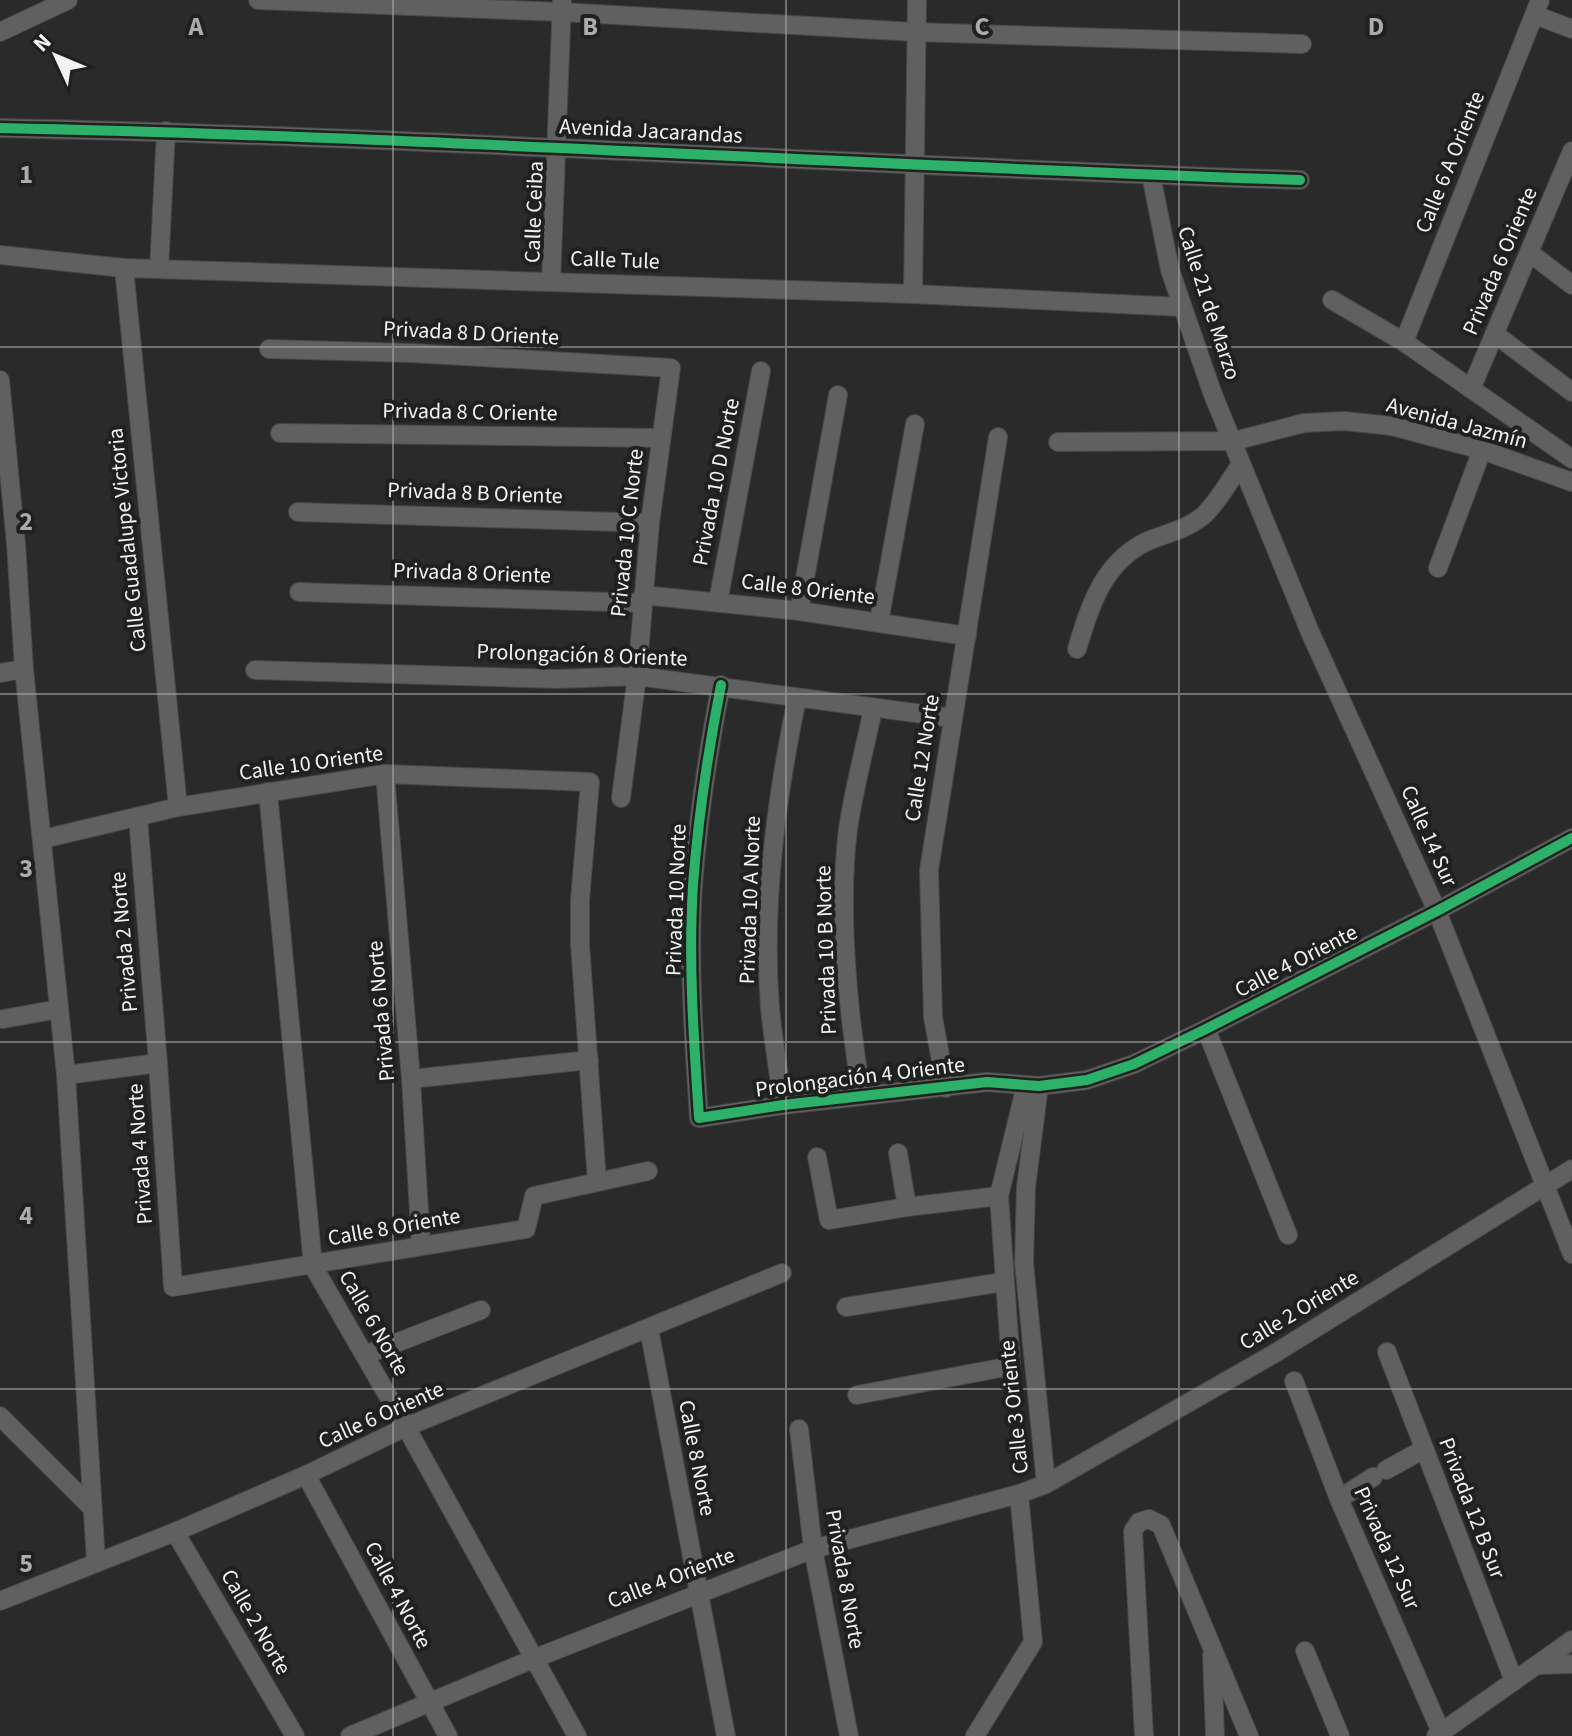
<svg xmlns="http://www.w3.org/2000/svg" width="1572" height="1736" viewBox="0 0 1572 1736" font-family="'Source Sans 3',sans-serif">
  <rect width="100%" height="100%" fill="#292a29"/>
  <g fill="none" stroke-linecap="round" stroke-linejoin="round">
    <defs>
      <g id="minor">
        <path d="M258 0 562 12 915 32 1302 44"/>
        <path d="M1535 15 1572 29"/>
        <path d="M0 32 68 0"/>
        <path d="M0 128C434 137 867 166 1300 180"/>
        <path d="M1151 175 1170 270 1212 392 1310 632 1437 911 1572 1254"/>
        <path d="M1530 253 1572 285"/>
        <path d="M0 255 124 268 913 294 1182 307"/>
        <path d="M124 268 178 807"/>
        <path d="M159 269 166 131"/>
        <path d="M551 282 562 1"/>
        <path d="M913 294 917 0"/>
        <path d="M1332 300 1404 342 1572 459"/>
        <path d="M1496 335 1572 392"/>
        <path d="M1404 342 1540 0"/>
        <path d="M269 349 411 353 671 368 650 523 637 676 621 798"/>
        <path d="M0 380 16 544 24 669 66 1075 96 1562"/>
        <path d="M1471 389 1572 151"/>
        <path d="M280 433 661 438"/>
        <path d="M1058 442 1234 441 1304 423 1344 421 1392 426 1482 450 1572 482"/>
        <path d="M298 512 650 523"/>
        <path d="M1438 568 1482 450"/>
        <path d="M299 592 643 603"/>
        <path d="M643 595 799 611 967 636"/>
        <path d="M718 602 761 371"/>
        <path d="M799 611 838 395"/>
        <path d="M879 622 915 424"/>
        <path d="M1077 649C1090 605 1104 560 1150 540 1168 533 1190 528 1205 514 1219 500 1230 480 1241 464"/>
        <path d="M255 670 558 679 637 676 953 718"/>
        <path d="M0 673 24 669"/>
        <path d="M721 685C708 752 698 818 693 885 688 963 694 1041 699 1118L783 1105 987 1082 1039 1086 1087 1080 1134 1064 1206 1029 1437 911 1572 838"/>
        <path d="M385 774 411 1079 421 1245"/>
        <path d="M268 792 313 1266 406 1427 577 1736"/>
        <path d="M138 817 158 1063 173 1287 526 1229 534 1196 648 1171"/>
        <path d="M43 839 178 807 385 774 590 782 580 900V944L597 1182"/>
        <path d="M3 1019 59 1009"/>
        <path d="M1206 1029 1288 1235"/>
        <path d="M66 1075 158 1063"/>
        <path d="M411 1079 589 1060"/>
        <path d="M946 1088 933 1017 929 870 998 437"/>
        <path d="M862 1096C848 1017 838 909 848 829 854 788 865 748 873 709"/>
        <path d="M783 1105C779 1073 773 1040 770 1008 762 904 776 800 797 698"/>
        <path d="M898 1153 907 1207"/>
        <path d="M817 1157 829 1220 907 1207 999 1196"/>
        <path d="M846 1307 1003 1282"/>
        <path d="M649 1329 726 1736"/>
        <path d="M1387 1352 1514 1681"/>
        <path d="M365 1355 481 1310"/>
        <path d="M1294 1381 1339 1499 1441 1732"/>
        <path d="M857 1395 1011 1366 999 1196 1026 1085"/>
        <path d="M0 1416 91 1507"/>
        <path d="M799 1429 813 1549 849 1736"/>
        <path d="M1386 1470 1424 1449"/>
        <path d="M306 1475 448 1736"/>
        <path d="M1046 1484 1272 1355 1572 1169"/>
        <path d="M1339 1499 1373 1477"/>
        <path d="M175 1532 295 1736"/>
        <path d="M0 1601 175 1532 306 1475 406 1427 782 1273"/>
        <path d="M1305 1651 1340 1736"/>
        <path d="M1212 1655 1215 1736"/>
        <path d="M1538 1665 1572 1664"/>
        <path d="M350 1736 533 1659 813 1549 1019 1494 1046 1484 1024 1263 1026 1187 1039 1086"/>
        <path d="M975 1736 1033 1642 1019 1494"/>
        <path d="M1144 1736 1133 1531 1139 1522 1149 1519 1161 1525 1249 1736"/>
        <path d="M1436 1736 1572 1640"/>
      </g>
    </defs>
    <use href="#minor" stroke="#474847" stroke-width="20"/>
    <use href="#minor" stroke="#606060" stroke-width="18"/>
    <defs>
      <g id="cycleway">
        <path d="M0 128C434 137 867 166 1300 180"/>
        <path d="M721 685C708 752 698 818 693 885 688 963 694 1041 699 1118L783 1105 987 1082 1039 1086 1087 1080 1134 1064 1206 1029 1437 911 1572 838"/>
      </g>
    </defs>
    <use href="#cycleway" stroke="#1f211f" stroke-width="15"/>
    <use href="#cycleway" stroke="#2db169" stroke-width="10"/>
  </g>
  <path fill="none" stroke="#abacab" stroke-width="2" stroke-opacity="0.55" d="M393 0V1736M786 0V1736M1179 0V1736M0 347H1572M0 694H1572M0 1042H1572M0 1389H1572"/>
  <g text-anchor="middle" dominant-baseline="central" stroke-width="8" stroke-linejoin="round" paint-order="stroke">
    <g font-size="22" fill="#f1f2f1" stroke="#1f211f">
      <text transform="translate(651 131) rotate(3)">Avenida Jacarandas</text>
      <text transform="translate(1450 162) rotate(-68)">Calle 6 A Oriente</text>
      <text transform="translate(534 212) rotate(-88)">Calle Ceiba</text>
      <text transform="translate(615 260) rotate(2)">Calle Tule</text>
      <text transform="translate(1500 261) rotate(-67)">Privada 6 Oriente</text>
      <text transform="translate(1209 303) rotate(72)">Calle 21 de Marzo</text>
      <text transform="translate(471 333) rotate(3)">Privada 8 D Oriente</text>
      <text transform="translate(470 412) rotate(1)">Privada 8 C Oriente</text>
      <text transform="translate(1457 423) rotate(15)">Avenida Jazmín</text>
      <text transform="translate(716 482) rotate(-79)">Privada 10 D Norte</text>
      <text transform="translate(475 493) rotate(2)">Privada 8 B Oriente</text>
      <text transform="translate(627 533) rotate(-84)">Privada 10 C Norte</text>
      <text transform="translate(127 540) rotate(-96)">Calle Guadalupe Victoria</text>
      <text transform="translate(472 573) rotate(2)">Privada 8 Oriente</text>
      <text transform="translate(808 589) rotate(7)">Calle 8 Oriente</text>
      <text transform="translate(582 655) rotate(2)">Prolongación 8 Oriente</text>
      <text transform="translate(922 758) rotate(-81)">Calle 12 Norte</text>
      <text transform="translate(311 763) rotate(-8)">Calle 10 Oriente</text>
      <text transform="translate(1429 836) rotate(66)">Calle 14 Sur</text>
      <text transform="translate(676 900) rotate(-88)">Privada 10 Norte</text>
      <text transform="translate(750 900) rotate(-88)">Privada 10 A Norte</text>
      <text transform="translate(124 942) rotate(-95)">Privada 2 Norte</text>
      <text transform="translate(826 950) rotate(-92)">Privada 10 B Norte</text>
      <text transform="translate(1296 961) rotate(-27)">Calle 4 Oriente</text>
      <text transform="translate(381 1011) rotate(-95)">Privada 6 Norte</text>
      <text transform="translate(860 1077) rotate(-7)">Prolongación 4 Oriente</text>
      <text transform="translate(140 1154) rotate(-94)">Privada 4 Norte</text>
      <text transform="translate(394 1227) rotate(-10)">Calle 8 Oriente</text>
      <text transform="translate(1299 1310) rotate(-31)">Calle 2 Oriente</text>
      <text transform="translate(374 1323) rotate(60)">Calle 6 Norte</text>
      <text transform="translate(1014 1407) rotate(-96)">Calle 3 Oriente</text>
      <text transform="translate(381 1415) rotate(-24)">Calle 6 Oriente</text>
      <text transform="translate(697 1458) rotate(79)">Calle 8 Norte</text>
      <text transform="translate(1472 1508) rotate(69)">Privada 12 B Sur</text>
      <text transform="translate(1387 1548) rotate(66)">Privada 12 Sur</text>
      <text transform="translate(671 1578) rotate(-21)">Calle 4 Oriente</text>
      <text transform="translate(845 1579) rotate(80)">Privada 8 Norte</text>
      <text transform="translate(398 1595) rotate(62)">Calle 4 Norte</text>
      <text transform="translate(256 1622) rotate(60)">Calle 2 Norte</text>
    </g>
  </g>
  <g font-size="26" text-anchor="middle" font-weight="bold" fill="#abacab" stroke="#1f211f" stroke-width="8" stroke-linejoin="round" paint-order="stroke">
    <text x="196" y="35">A</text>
    <text x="590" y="35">B</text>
    <text x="982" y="35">C</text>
    <text x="1376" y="35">D</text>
    <text x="26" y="183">1</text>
    <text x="26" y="530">2</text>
    <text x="26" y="877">3</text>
    <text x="26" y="1224">4</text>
    <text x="26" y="1572">5</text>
  </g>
  <g transform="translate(56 56) rotate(314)" stroke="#1f211f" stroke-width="6" paint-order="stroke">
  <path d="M0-6L14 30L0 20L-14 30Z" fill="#f1f2f1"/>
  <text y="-12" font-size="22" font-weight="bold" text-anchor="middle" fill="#f1f2f1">N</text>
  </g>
</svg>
